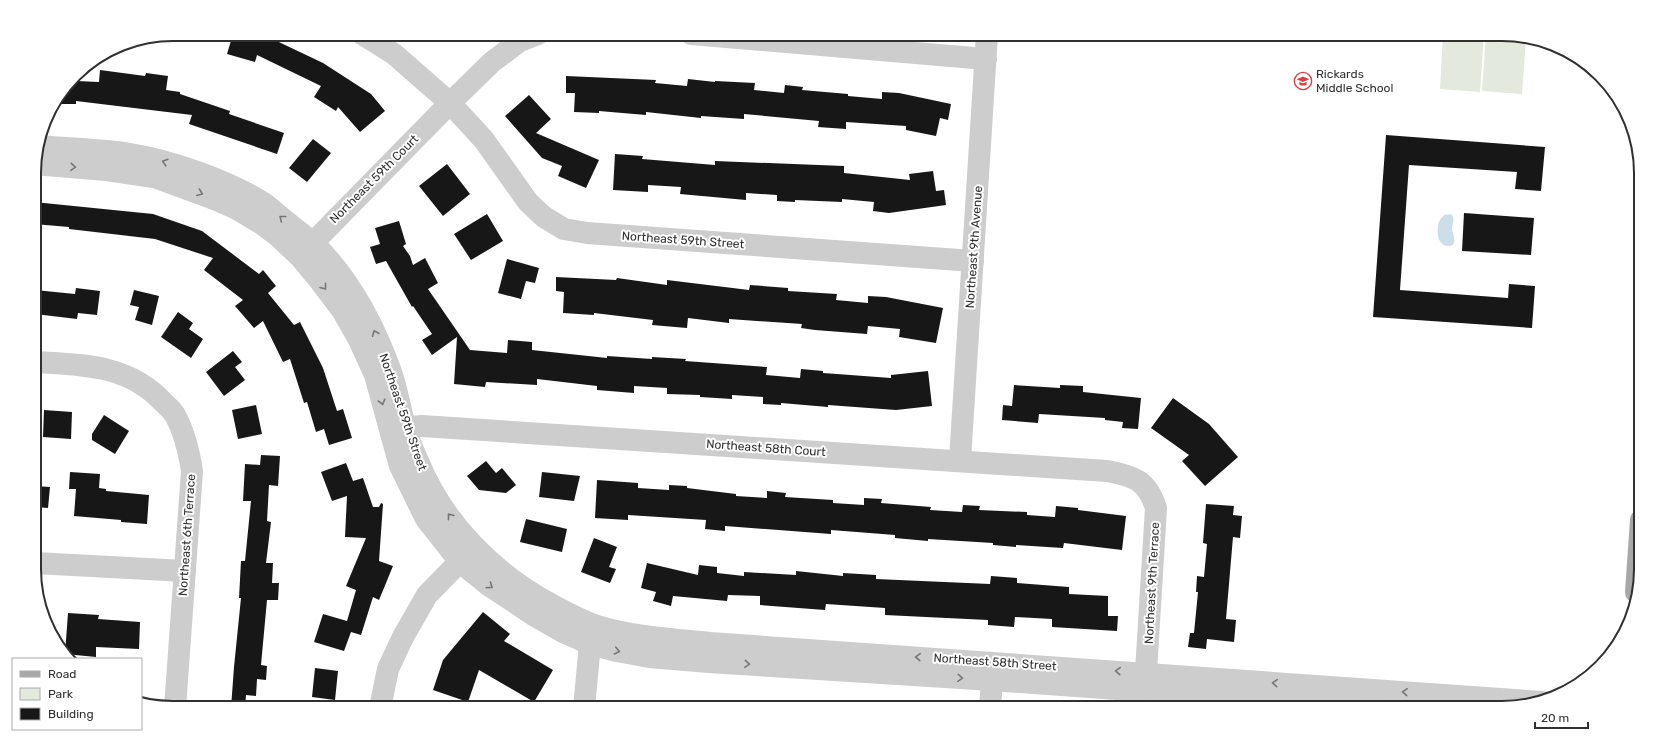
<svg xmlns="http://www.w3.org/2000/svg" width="1675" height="742" viewBox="0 0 1675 742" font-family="Rubik,sans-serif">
  <rect width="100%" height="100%" fill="#fff"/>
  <g fill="#e3e9dd">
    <path d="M1443 34H1484L1480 92 1440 89Z"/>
    <path d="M1486 34H1502L1526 39 1522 94 1482 91Z"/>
  </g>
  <path fill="#cddeeb" d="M1451 214C1456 220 1452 223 1452 229 1453 236 1456 239 1453 245 1441 250 1436 237 1438 227 1438 222 1441 218 1444 215Z"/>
  <g fill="#171717">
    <path d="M233 34H262L323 63 371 94 385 111 360 132 338 107 336 111 314 97 321 86 257 55 255 62 227 54Z"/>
    <path d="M100 70 145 76 146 73 168 76 166 90 180 92V94L230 111 229 114 284 133 277 154 189 124 192 115 76 101V104H54L77 74V81L99 82Z"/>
    <path d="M566 76 656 80 655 83 687 86 688 79 715 82V81L755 83 754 90 784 93 785 85 803 87 802 90 848 94V96L882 99V92L899 93 951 104 948 120 940 118 936 136 906 130V126L846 122V129L818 127 819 121 744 114V119L701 116V118L646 112V115L599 111V113L574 112 575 93H566Z"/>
    <path d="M529 95 551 119 536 133 599 160 586 188 558 176 562 166 542 158 505 116Z"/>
    <path d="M1386 135 1545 147 1541 191 1515 189 1517 172 1409 165 1400 290 1508 298 1509 284 1535 286 1532 328 1373 317Z"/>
    <path d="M313 139 331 153 307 182 289 168Z"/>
    <path d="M615 154 643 156 642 159 715 165V161L844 166V173L910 180 909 174 933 171 936 191 944 190 946 205 889 213 873 211 874 202 842 199V202L795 200V202L777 201V195L746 193V200L680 194 681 187 648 185V192L613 190Z"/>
    <path d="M447 164 470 194 443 216 419 186Z"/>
    <path d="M34 202 153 214 202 231 259 274 263 270 276 286 268 293 294 325 300 322 323 368 337 411 343 409 352 438 329 445 324 429 316 432 307 402 304 403 290 359 283 362 263 321 254 328 235 306 243 300 204 270 213 258 155 239 69 229V227L34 224Z"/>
    <path d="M1464 213 1534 218 1531 255 1462 251Z"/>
    <path d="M487 214 503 241 471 260 454 234Z"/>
    <path d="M399 221 406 244 403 246 410 256 413 265 425 258 438 283 428 289 470 350 507 353 508 340 532 342V350L607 358V356L652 359V357L686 359 685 361 767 367 766 375 800 378 801 369 823 371V373L891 378V375L928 371 932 406 896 410 828 405V407L781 403V405L763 404V397L732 395V399L700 397V395L667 394V388L634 386V393L597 390V386L537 379V385L486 382 485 387 454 384 457 337 432 355 422 340 432 334 413 306 412 307 386 261 376 264 370 247 380 244 375 228Z"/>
    <path d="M507 259 539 268 535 283 526 281 521 299 498 293Z"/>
    <path d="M556 277 616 280 617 278 667 285V280L749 290 750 285 788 288V291L837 294 836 300 868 303V296L886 297 943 308 936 343 899 337 900 329 868 326 867 334 815 330 801 328 802 324 729 319V323L688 318 687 328 652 325 653 320 594 313V315L563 313 564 292 556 291Z"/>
    <path d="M76 288 100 291 97 315 78 313 77 319 35 314V290L75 294Z"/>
    <path d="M134 290 159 296 152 325 135 320 139 307 130 305Z"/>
    <path d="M178 312 193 323 189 329 203 339 191 358 161 337Z"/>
    <path d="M233 351 242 362 235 367 245 380 224 396 206 372Z"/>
    <path d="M1014 385 1060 388V385L1083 386V392L1141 398 1138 429 1122 428 1123 422 1105 420V418L1039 414 1038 423 1002 420 1003 405 1012 406Z"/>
    <path d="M1173 398 1209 424 1238 457 1205 486 1182 461 1189 455 1151 428Z"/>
    <path d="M256 405 262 434 238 439 232 410Z"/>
    <path d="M44 410 72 412 71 439 43 437Z"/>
    <path d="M104 415 129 431 115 454 92 440V434Z"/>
    <path d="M261 455 280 456 278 486 269 485 267 521 271 522 266 563H273L272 583H279L278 600H267L261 665 267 666 266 680 257 679 256 696 246 695 245 708H231L234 667 241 598H239L241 561H245L251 501H243L245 464 260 465Z"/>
    <path d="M486 461 496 473 502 468 516 485 506 493 479 490 467 476Z"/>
    <path d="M346 463 353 481 363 478 373 507H379L381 503 383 504 379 561 393 566 379 600 373 597 361 635 351 632 344 651 314 642 323 614 347 621 356 590 346 586 366 538 345 537 347 496 332 501 321 472Z"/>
    <path d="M70 472 100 474 99 488 106 489V491L149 495 147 524 121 522V520L74 516 76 489H69Z"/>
    <path d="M542 472 580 476 574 501 539 497Z"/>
    <path d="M597 480 638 483V488L669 490V485L687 486V488L736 494V496L767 498V491L786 493 785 497 833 500V503L864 505V498L882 499 881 503 931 507 930 510 962 512 963 505 980 506 979 510 1027 512V515L1055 517 1056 506 1078 508V510L1126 516 1122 550 1064 543 1063 548 1016 545V547L993 545V543L928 539V541L895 538V535L831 530V534L725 526V531L705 529 706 520 628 515V520L595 518Z"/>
    <path d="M35 486 50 487 48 508 35 507Z"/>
    <path d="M1206 504 1234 506 1233 515 1242 516 1240 538 1233 537 1226 619 1236 620 1234 642 1207 639 1206 649 1188 647 1190 633H1194L1198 592H1196L1197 576 1204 577 1207 544 1203 543Z"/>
    <path d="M526 519 567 529 562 552 520 542Z"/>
    <path d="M594 538 617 547 609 567 616 569 610 583 581 572Z"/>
    <path d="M647 563 698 575 699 565 717 567V573L744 576V572L796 575V571L843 576V573L876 575V579L990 584 991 576 1017 578V583L1069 587V594L1108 596V616H1118L1117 631 1052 627V619L1015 617 1014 627 988 625V620L885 615V608L826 604 825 610 760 605V596L728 595 727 601 673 596 671 606 653 601 656 592 641 588Z"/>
    <path d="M483 612 510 634 504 641 553 670 534 702 479 670 468 702 433 690 443 660Z"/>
    <path d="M68 613 99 615 98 619 140 622 139 649 96 647V657L65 654Z"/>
    <path d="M315 668 338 671 335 700 312 697Z"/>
  </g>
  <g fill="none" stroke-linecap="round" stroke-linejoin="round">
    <g stroke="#cdcdcd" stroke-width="22">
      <path d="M362 34 394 54 450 103 492 62 520 41 538 34"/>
      <path d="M691 34 986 59"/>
      <path d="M39 146C69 149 100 149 130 154 170 160 228 181 262 202 271 208 279 216 287 222 295 229 304 235 312 242 348 276 373 323 390 369 397 388 400 408 405 427 408 438 413 450 418 461 444 525 495 575 556 607 569 614 583 621 597 626 633 637 673 639 710 643L1542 702"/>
      <path d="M34 164 106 170 154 177 214 199 237 209 262 224 279 237 300 257 320 281 342 310 358 338 375 375 400 466 426 519 460 562 487 584 535 616 563 632 590 644 617 651 649 657 709 662 992 680 1380 708"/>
      <path d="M303 253 450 103 484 140 528 202 544 217 564 229 587 233 973 261"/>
      <path d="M35 362C82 365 128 364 163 402 167 406 172 410 175 415 185 433 189 452 192 471L175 708"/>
      <path d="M392 429 422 426 1107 471C1134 476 1147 480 1156 508L1145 688"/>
      <path d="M960 460 987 34"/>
      <path d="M35 563 185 571"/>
      <path d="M380 708 388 669 403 637 427 595 470 551"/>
      <path d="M584 708 590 644 595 630"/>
      <path d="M990 708 993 665"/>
    </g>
    <path stroke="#a8a8a8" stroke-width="22" d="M1636 592 1641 520"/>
  </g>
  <defs><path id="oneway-chevron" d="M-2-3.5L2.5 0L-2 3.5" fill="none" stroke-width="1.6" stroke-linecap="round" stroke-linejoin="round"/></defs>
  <g stroke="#777">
    <use href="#oneway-chevron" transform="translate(165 162) rotate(-163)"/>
    <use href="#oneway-chevron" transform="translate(73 167) rotate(4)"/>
    <use href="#oneway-chevron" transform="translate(200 193) rotate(21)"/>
    <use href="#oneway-chevron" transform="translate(282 218) rotate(-141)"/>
    <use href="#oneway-chevron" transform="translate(324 287) rotate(52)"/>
    <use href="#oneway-chevron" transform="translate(375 333) rotate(-113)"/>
    <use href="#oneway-chevron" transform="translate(382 402) rotate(75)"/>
    <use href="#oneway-chevron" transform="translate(450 516) rotate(-128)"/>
    <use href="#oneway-chevron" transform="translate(490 586) rotate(36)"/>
    <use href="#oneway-chevron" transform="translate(617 651) rotate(12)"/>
    <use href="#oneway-chevron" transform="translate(918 657) rotate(-176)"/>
    <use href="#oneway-chevron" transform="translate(747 664) rotate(4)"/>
    <use href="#oneway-chevron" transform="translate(1118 671) rotate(-176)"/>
    <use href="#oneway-chevron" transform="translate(960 678) rotate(4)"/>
    <use href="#oneway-chevron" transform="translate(1275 683) rotate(-176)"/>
    <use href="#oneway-chevron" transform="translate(1405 692) rotate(-176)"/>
  </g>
  <defs>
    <symbol id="school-ring" viewBox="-11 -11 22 22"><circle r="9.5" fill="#fff" stroke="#db3f46" stroke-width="1.5"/><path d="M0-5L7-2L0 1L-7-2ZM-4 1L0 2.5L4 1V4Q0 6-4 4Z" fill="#db3f46"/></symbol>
  </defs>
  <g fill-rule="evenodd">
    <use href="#school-ring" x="1293" y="71" width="20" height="20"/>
  </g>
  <g text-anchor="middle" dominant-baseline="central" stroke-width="4" stroke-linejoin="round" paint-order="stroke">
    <g font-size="12" fill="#303030" stroke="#fff" text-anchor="start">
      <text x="1316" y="74">Rickards<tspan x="1316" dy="14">Middle School</tspan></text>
    </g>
    <g font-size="12" fill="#303030" stroke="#fff">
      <text transform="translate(374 179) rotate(-45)">Northeast 59th Court</text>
      <text transform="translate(683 240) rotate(4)">Northeast 59th Street</text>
      <text transform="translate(974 247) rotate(-86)">Northeast 9th Avenue</text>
      <text transform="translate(403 412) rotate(71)">Northeast 59th Street</text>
      <text transform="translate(766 448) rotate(4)">Northeast 58th Court</text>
      <text transform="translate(187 535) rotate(-86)">Northeast 6th Terrace</text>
      <text transform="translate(1152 583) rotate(-87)">Northeast 9th Terrace</text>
      <text transform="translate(995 662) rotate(4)">Northeast 58th Street</text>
    </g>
  </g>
  <path d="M0 0H1675V742H0ZM173 41H1502A132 132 0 0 1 1634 173V569A132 132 0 0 1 1502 701H173A132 132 0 0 1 41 569V173A132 132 0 0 1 173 41Z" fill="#fff" fill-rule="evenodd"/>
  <path fill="none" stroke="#303030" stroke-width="2" d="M173 41H1502A132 132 0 0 1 1634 173V569A132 132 0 0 1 1502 701H173A132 132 0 0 1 41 569V173A132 132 0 0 1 173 41Z"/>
  <rect x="12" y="658" width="130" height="72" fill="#ffffff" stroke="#acacac"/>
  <rect x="20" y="671" width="20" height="6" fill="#a8a8a8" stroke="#acacac"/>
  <text x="48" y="678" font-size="12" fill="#303030">Road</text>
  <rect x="20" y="688" width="20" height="12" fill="#e3e9dd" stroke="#acacac"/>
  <text x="48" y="698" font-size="12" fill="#303030">Park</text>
  <rect x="20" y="708" width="20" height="12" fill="#171717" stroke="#acacac"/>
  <text x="48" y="718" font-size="12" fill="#303030">Building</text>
  <path d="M1535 722v6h53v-6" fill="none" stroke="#303030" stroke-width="2"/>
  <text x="1541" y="722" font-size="12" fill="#303030" stroke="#ffffff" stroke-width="3" paint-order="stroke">20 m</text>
</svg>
